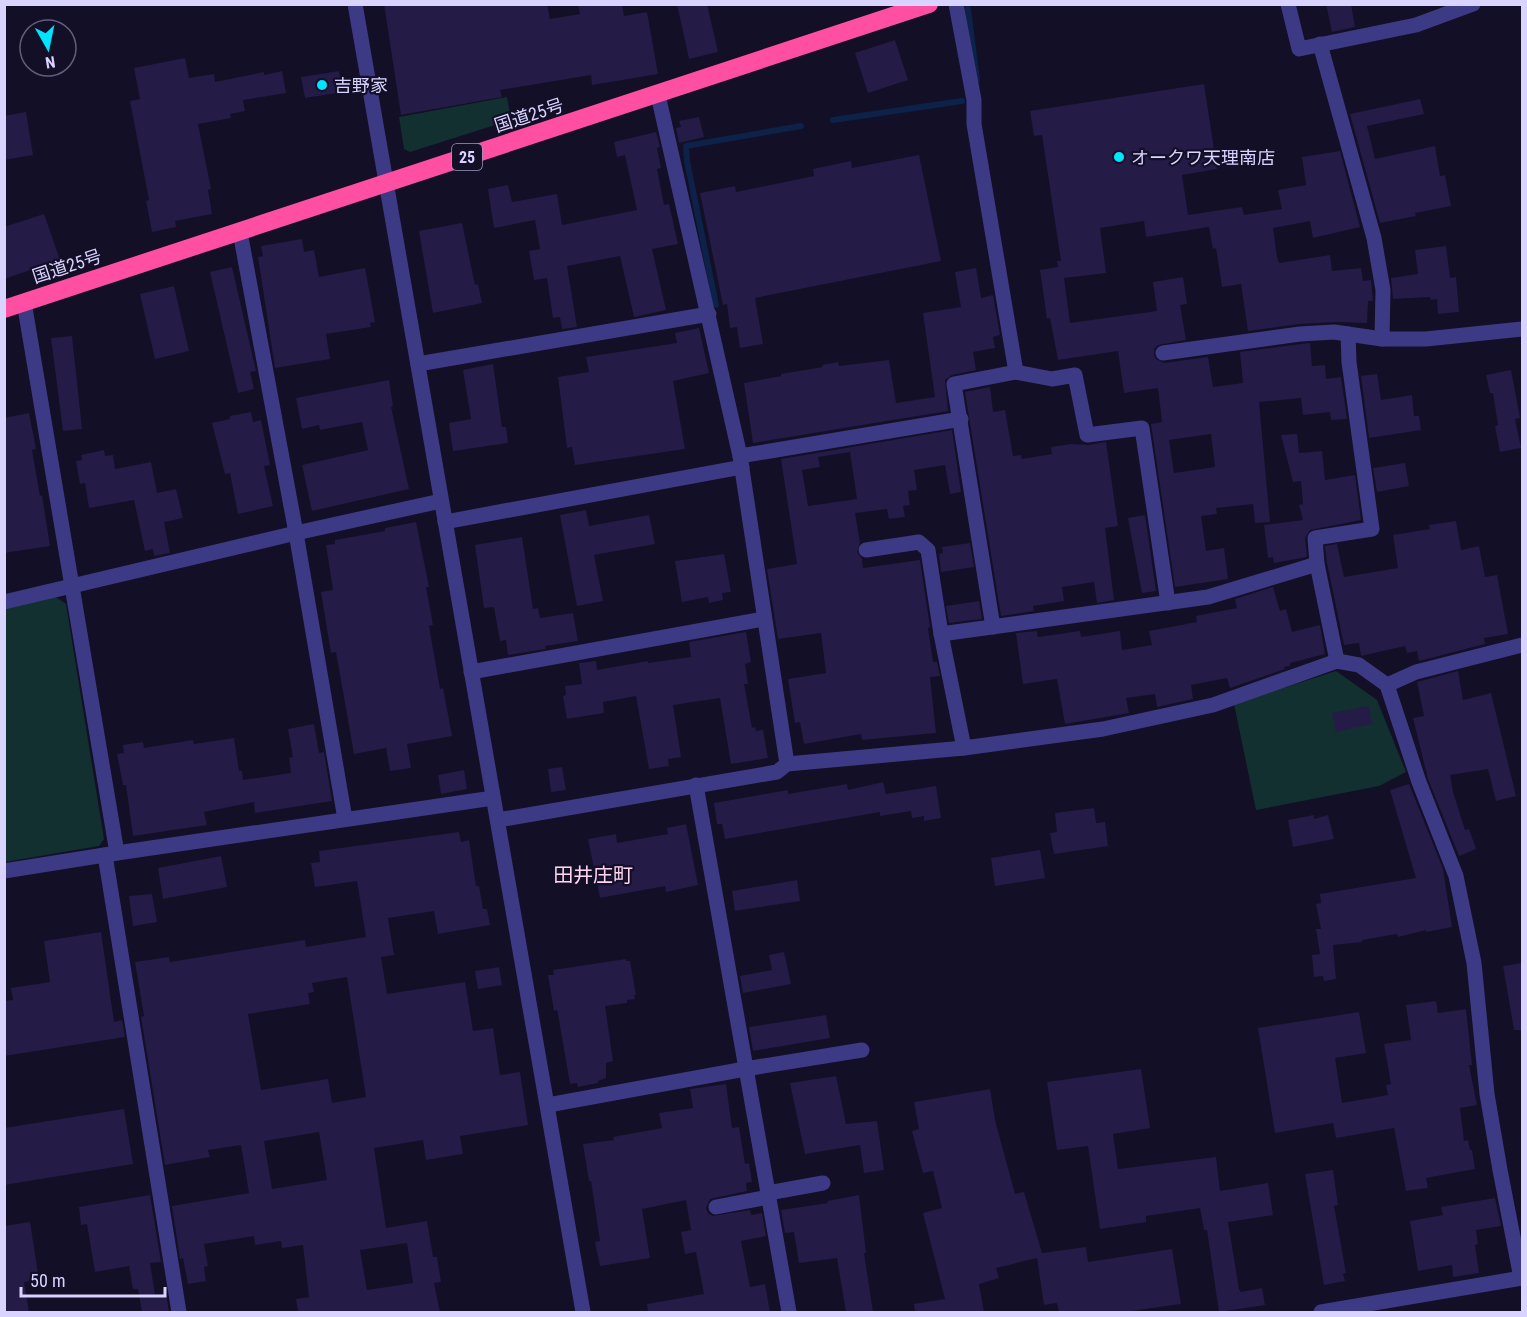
<svg xmlns="http://www.w3.org/2000/svg" width="1527" height="1317" viewBox="0 0 1527 1317" font-family="'Roboto Condensed','Noto Sans JP',sans-serif">
  <rect width="100%" height="100%" fill="#130f26"/>
  <g fill="#12302f">
    <path d="M507 97 511 120 410 152 404 149 399 117Z"/>
    <path d="M54 596 66 604 104 839 99 846 5 862 4 609Z"/>
    <path d="M1336 671 1377 700 1406 772 1379 786 1256 810 1234 704Z"/>
  </g>
  <g fill="none" stroke-linecap="round" stroke-linejoin="round">
    <g stroke="#0c2248" stroke-width="6">
      <path d="M968 9 977 80"/>
      <path d="M833 120 962 101"/>
      <path d="M716 305 687 161 686 146 801 126"/>
    </g>
  </g>
  <g fill="#241b47" fill-rule="evenodd">
    <path d="M384 4H547L550 19 580 14 578 4H622L624 16 647 12 658 74 592 85 591 75 500 90 502 97 401 115Z"/>
    <path d="M677 4H707L718 52 689 59Z"/>
    <path d="M1326 4H1351L1355 27 1332 32Z"/>
    <path d="M895 40 908 80 868 93 855 53Z"/>
    <path d="M185 58 189 78 214 74 215 82 264 72V75L282 71 286 93 243 100 245 111 230 114 231 118 198 124 211 189 208 190 212 214 175 221 176 227 152 232 146 201 149 200 130 101 140 99 134 68Z"/>
    <path d="M339 71 343 92 305 98 301 77Z"/>
    <path d="M1204 84 1217 169 1182 175 1188 215 1242 207 1244 215 1282 209 1278 190 1306 185 1302 157 1340 151 1360 227 1313 238 1310 221 1273 228 1277 257 1279 263 1330 255 1332 271 1361 268 1363 281 1371 280 1373 301H1368L1367 323 1338 322 1299 324 1248 331 1241 284 1222 287 1216 248 1213 249 1209 227 1146 237 1144 221 1100 228 1106 273 1064 278 1070 323 1157 311 1153 282 1183 277 1187 304 1180 305 1186 340 1158 345 1154 349V355L1156 359 1164 363 1208 357 1213 387 1243 383 1240 352 1301 344 1310 343 1312 366 1325 365 1326 379 1341 377 1347 419 1331 420 1330 412 1303 415 1301 398 1259 402 1270 522 1255 523 1253 504 1216 508 1217 514 1201 516 1206 551 1224 548 1228 579 1175 587 1151 424 1162 422 1158 388 1124 393 1118 351 1058 360 1050 318 1047 319 1040 270 1058 267 1057 261H1061L1042 135 1034 136 1030 111ZM1211 434 1215 467 1174 473 1169 440Z"/>
    <path d="M1420 99 1424 114 1367 126 1375 159 1435 146 1440 176 1445 175 1451 206 1415 213 1416 216 1380 223 1350 114Z"/>
    <path d="M26 112 33 155 4 160V116Z"/>
    <path d="M699 117 704 137 679 143 676 128 681 127 679 121Z"/>
    <path d="M656 132 660 147 657 148 661 168 657 169 664 205 669 204 678 244 652 249 666 310 634 317 620 256 567 266 577 327 562 329 560 317 553 318 547 278 534 280 529 251 540 249 535 220 494 228 488 189 508 185 512 202 557 194 562 225 637 210 625 155 617 157 614 142Z"/>
    <path d="M919 155 941 261 755 298 763 344 740 348 737 327 730 328 727 304 723 305 700 193 735 186 736 192 814 176 813 169 851 161 852 168Z"/>
    <path d="M44 214 60 260 4 279V227Z"/>
    <path d="M462 223 475 285 478 284 482 303 433 313 419 231Z"/>
    <path d="M302 239 304 252 314 250 319 277 365 268 375 322 370 323 371 327 326 334 330 359 275 368 258 257 263 256 261 246Z"/>
    <path d="M1446 246 1450 278 1456 277 1459 312 1438 314 1437 299 1431 300 1430 297 1393 299 1391 278 1418 274 1415 250Z"/>
    <path d="M232 267 256 371 250 372 254 389 238 393 210 272Z"/>
    <path d="M976 268 981 298 993 295 1000 335 993 337 995 348 973 352 976 370 952 375 945 380 948 411 753 443 744 383 781 376V374L823 367 822 365 838 362 839 366 889 360 896 403 935 397 923 313 961 307 955 272Z"/>
    <path d="M174 286 189 351 155 359 140 294Z"/>
    <path d="M699 328 709 373 673 381 685 449 575 465 572 447 567 448 558 377 589 372 586 357 677 343 675 333Z"/>
    <path d="M72 336 82 429 63 431 51 338Z"/>
    <path d="M493 364 502 427H506L508 443 453 451 449 423 471 419 463 370Z"/>
    <path d="M1511 370 1520 418 1515 419 1521 448 1500 452 1495 426 1498 425 1493 393H1490L1486 375Z"/>
    <path d="M1377 374 1381 400 1412 395 1414 416H1419L1421 430 1369 438 1361 376Z"/>
    <path d="M389 380 393 406 391 407 409 489 312 511 302 465 368 450 362 422 320 430 319 425 302 429 296 398Z"/>
    <path d="M990 387 993 412 1005 410 1013 456 1021 455 1022 459 1052 454 1051 447 1071 444 1088 445 1106 442 1118 526 1105 528 1114 600 1097 603 1094 582 1062 587 1064 601 1033 606 1034 611 1001 616 965 392Z"/>
    <path d="M251 412 253 422 261 420 270 465 264 466 273 506 238 514 230 473 225 474 212 423 230 419V416Z"/>
    <path d="M29 413 36 449 32 450 40 496 42 495 50 546 4 553V418Z"/>
    <path d="M952 430 961 492 950 494 945 465 914 470 917 490 908 491 910 505 903 506 905 517 889 519 887 509 855 513 860 543 857 552 862 559 863 568 920 560 930 627 928 628 933 662H937L940 676 930 677 936 733 862 740 861 734 804 744 800 722 795 723 788 679 826 673 821 633 778 639 767 569 797 564 781 459ZM850 452 857 499 808 506 802 470 820 467 818 457Z"/>
    <path d="M1297 434 1299 453 1322 451 1325 480 1355 475 1361 520 1310 530 1305 538 1307 557 1274 563 1273 557 1268 558 1264 525 1303 520 1299 505 1303 504 1301 481 1293 482 1281 435Z"/>
    <path d="M104 450 105 456 113 455 115 469 151 462 157 493 176 489 183 518 164 522 170 553 154 556 153 549 145 551 134 500 89 508 85 483 80 484 76 461 82 460 81 455Z"/>
    <path d="M1405 463 1409 486 1377 492 1373 468Z"/>
    <path d="M586 510 589 526 649 515 655 544 594 555 603 601 577 606 560 515Z"/>
    <path d="M1145 515 1156 591 1142 593 1128 518Z"/>
    <path d="M1456 521 1461 550 1479 546 1485 577 1497 575 1508 634 1484 638 1485 644 1419 661 1417 651 1407 653 1405 646 1361 656 1359 643 1344 645 1327 563 1325 546 1337 544 1344 577 1398 568 1393 535 1430 529 1429 525Z"/>
    <path d="M416 522 429 587H426L433 625 429 626 440 689 443 688 452 736 407 744 411 768 390 771 386 748 354 754 336 652 331 653 321 592 333 590 326 545 335 544V540L385 531V528Z"/>
    <path d="M522 537 533 609 538 608 540 618 573 613 578 641 545 646 546 649 508 655 506 640 500 641 494 607 484 608 475 545Z"/>
    <path d="M970 543 974 567 941 572 939 554 943 553 942 547Z"/>
    <path d="M724 554 731 592 722 593 723 600 709 603 708 597 682 602 675 561Z"/>
    <path d="M1273 587 1280 611 1286 609 1292 632 1320 625 1325 654 1290 663V666L1284 667 1285 669 1230 688 1227 678 1191 685 1193 699 1157 707 1155 694 1126 698 1129 713 1065 724 1057 679 1023 684 1016 633 1037 631 1038 637 1080 631 1081 637 1120 631 1122 650 1152 645 1149 631 1197 622 1196 616 1237 608 1235 599Z"/>
    <path d="M979 601 982 619 949 623 946 606Z"/>
    <path d="M746 632 751 662 745 664 748 684H744L752 728 755 727 756 731 763 730 768 758 731 764 720 698 673 705 681 757 668 759 669 766 649 769 636 696 603 702 604 713 567 719 563 696 566 695 565 686 582 684 579 663 596 661 597 670 648 661V663L691 657 689 642Z"/>
    <path d="M1458 671 1463 700 1491 693 1516 796 1496 801 1488 769 1450 775 1453 792 1465 830 1469 829 1476 849 1459 856 1428 779 1413 718 1424 716 1417 682Z"/>
    <path d="M1369 706 1372 724 1336 732 1332 713Z"/>
    <path d="M314 724 319 753 324 752 332 801 255 813 254 802 204 812 207 825 133 836 126 785H123L117 754 124 753 123 745 143 742 144 748 193 740 194 744 234 738 239 771H242L243 780 291 773 289 758 293 757 288 729Z"/>
    <path d="M562 767 566 790 551 792 548 769Z"/>
    <path d="M464 770 467 789 441 794 438 775Z"/>
    <path d="M883 782 886 794 936 786 941 818 924 821V816L912 818 911 811 880 816V812L725 839 722 824H717L714 803 788 790V794L847 784 848 790Z"/>
    <path d="M1409 784 1443 869 1452 927 1426 932V930L1398 937 1397 934 1362 940V942L1333 945 1336 979 1324 981 1323 976 1314 977 1312 955 1320 954 1316 929H1321L1316 904 1321 903 1320 894 1416 878 1390 790Z"/>
    <path d="M1094 808 1096 823 1105 822 1108 846 1054 854 1050 833 1057 832 1055 813Z"/>
    <path d="M1314 815V819L1328 815 1334 839 1293 847 1288 820Z"/>
    <path d="M686 824 698 885 666 892 665 886 600 898 588 839 616 834 617 843 668 834 667 828Z"/>
    <path d="M459 832 461 842 469 840 476 886H479L483 909H487L490 925 438 934 434 911 388 918 394 955 381 957 387 994 465 982 473 1031 493 1028 500 1075 520 1072 528 1125 460 1136 463 1154 426 1160 423 1140 374 1148 386 1228 427 1221 433 1257H437L441 1282 434 1283 440 1312H298L296 1299 309 1297 303 1245 282 1248 281 1241 255 1245 254 1236 204 1244 208 1266 204 1267 206 1281 188 1284 183 1258 180 1259 172 1206 249 1193 241 1145 208 1150 210 1157 165 1165 141 1017 144 1016 135 962 169 957 170 962 305 940 306 947 366 937 357 881 315 887 311 863 320 862 319 851ZM347 977 366 1097 332 1103 328 1079 261 1090 248 1014 310 1004 308 993 314 992 312 983ZM319 1132 327 1180 272 1189 264 1141ZM407 1243 413 1283 367 1290 360 1250Z"/>
    <path d="M1040 850 1045 878 995 886 991 858Z"/>
    <path d="M221 856 227 887 163 899 158 868Z"/>
    <path d="M797 880 800 901 735 911 732 891Z"/>
    <path d="M152 894 157 922 133 926 129 896Z"/>
    <path d="M101 932 114 1022 122 1020 125 1037 4 1056V1001L13 1000 11 988 50 982 44 941Z"/>
    <path d="M784 952 791 984 743 993 740 976 772 970 769 955Z"/>
    <path d="M626 959V961H630L636 995H634L635 999 627 1000V1003L605 1006 613 1061 606 1063V1078L598 1081V1083L578 1087 577 1083 570 1084 558 1014 557 1010 554 1011 548 975H554L553 970Z"/>
    <path d="M1522 963V1030H1514L1503 966Z"/>
    <path d="M499 967 502 985 478 989 475 971Z"/>
    <path d="M1436 1001 1438 1013 1466 1009 1472 1065H1469L1477 1105 1460 1108 1464 1141 1468 1140 1470 1150H1472L1475 1169 1426 1178 1428 1188 1406 1191 1394 1128 1336 1138 1333 1123 1275 1133 1258 1028 1359 1012 1366 1053 1335 1058 1342 1103 1388 1095 1386 1085 1391 1084 1384 1044 1411 1040 1406 1005Z"/>
    <path d="M826 1015 830 1038 753 1051 749 1027Z"/>
    <path d="M1141 1069 1150 1128 1113 1134 1118 1169 1216 1157 1220 1191 1268 1183 1273 1215 1228 1222 1239 1289 1241 1292 1262 1288 1265 1305 1219 1312 1207 1230H1204L1200 1208 1146 1216V1222L1100 1229 1088 1146 1057 1150 1047 1082Z"/>
    <path d="M836 1076 846 1124 877 1121 884 1170 864 1173 860 1145 805 1154 790 1083Z"/>
    <path d="M726 1084 732 1128 739 1127 745 1164 749 1163 752 1182 746 1183 747 1191 710 1199 706 1208 708 1213 713 1216 750 1210 751 1215 762 1213 766 1236 741 1241 750 1287 765 1284 770 1312H648L647 1304 704 1294 696 1252 685 1254 681 1232 691 1230 686 1200 642 1209 650 1258 600 1266 595 1242 600 1241 591 1181H589L583 1144 614 1140 613 1137 662 1128 659 1113 693 1108 690 1089Z"/>
    <path d="M990 1089 995 1120 1015 1194 1024 1192 1042 1253 1086 1247 1088 1262 1172 1249 1181 1304 1124 1312H1059L1057 1303 1044 1305 1037 1258 996 1268 999 1278 979 1284 984 1312H915L914 1304 945 1299 923 1213 942 1208 933 1171 923 1173 912 1131 919 1129 914 1102Z"/>
    <path d="M124 1109 133 1164 4 1185V1128Z"/>
    <path d="M1333 1170 1338 1205 1334 1206 1346 1273 1343 1274 1345 1281 1324 1285 1305 1174Z"/>
    <path d="M150 1195 161 1262 150 1263 155 1295 166 1293 169 1312H142L138 1289H133L129 1266 95 1272 87 1224 81 1225 79 1207Z"/>
    <path d="M859 1195 866 1253H864L873 1312H846L837 1258 799 1263 794 1232 785 1233 781 1210 828 1203 827 1201Z"/>
    <path d="M1495 1198 1501 1226 1476 1230 1478 1244 1475 1245 1479 1273 1453 1277 1452 1265 1418 1271 1410 1221 1443 1215 1441 1207Z"/>
    <path d="M30 1222 39 1280 24 1282 29 1312H4V1226Z"/>
  </g>
  <g fill="none" stroke-linecap="round" stroke-linejoin="round">
    <g stroke="#3d3a85" stroke-width="15">
      <path d="M355 4 583 1312"/>
      <path d="M956 4 974 100V124L1016 372"/>
      <path d="M1288 4 1299 49 1416 25 1473 4"/>
      <path d="M1320 44 1374 238 1383 290 1382 339"/>
      <path d="M658 95 740 456 787 764"/>
      <path d="M240 232 296 533 345 819"/>
      <path d="M24 302 117 853"/>
      <path d="M1163 353 1300 334 1334 332 1382 339H1426L1522 329"/>
      <path d="M418 364 709 314"/>
      <path d="M740 456 961 419"/>
      <path d="M445 522 742 467"/>
      <path d="M866 550 919 542 928 550 941 634"/>
      <path d="M4 602 296 533 441 501"/>
      <path d="M993 627 954 384 1016 372 1052 379 1075 375 1087 435 1142 428 1168 603"/>
      <path d="M1337 661 1317 564 1315 538 1372 529 1349 362 1348 334"/>
      <path d="M471 672 764 619"/>
      <path d="M1387 685 1416 672 1522 645"/>
      <path d="M964 748 941 634 1208 597 1317 564"/>
      <path d="M696 785 789 1312"/>
      <path d="M498 820 777 772 787 764 964 748 1103 729 1213 705 1337 661 1359 665 1387 685 1419 782 1456 876 1474 963 1487 1094 1500 1170 1521 1278"/>
      <path d="M105 855 179 1312"/>
      <path d="M4 871 117 853 493 798"/>
      <path d="M548 1105 745 1069 862 1050"/>
      <path d="M768 1193 823 1183"/>
      <path d="M716 1207 769 1197"/>
      <path d="M1321 1312 1522 1278"/>
    </g>
    <path stroke="#ff4fa3" stroke-width="18" d="M4 309 929 4"/>
  </g>
  <g fill="#00e5ff" stroke="#130f26" stroke-width="2">
    <circle cx="322" cy="85" r="6"/>
    <circle cx="1119" cy="157" r="6"/>
  </g>
  <g text-anchor="middle" dominant-baseline="central" stroke-width="4.5" stroke-linejoin="round" paint-order="stroke">
    <rect fill="#130f26" stroke="#9e99be" stroke-width="1.5" x="452" y="144" width="30" height="26" rx="4.5"/>
    <g font-size="16" font-weight="bold" fill="#d9d4ff">
      <text x="467" y="157">25</text>
    </g>
    <g font-size="18" fill="#d9d4ff" stroke="#130f26" text-anchor="start">
      <text x="334" y="85">吉野家</text>
      <text x="1131" y="157">オークワ天理南店</text>
    </g>
    <g font-size="18" fill="#d9d4ff" stroke="#130f26">
      <text transform="translate(529 115) rotate(-18)">国道25号</text>
      <text transform="translate(67 266) rotate(-18)">国道25号</text>
    </g>
    <g font-size="20" fill="#ffd6f0" stroke="#130f26">
      <text x="593" y="875">田井庄町</text>
    </g>
  </g>
  <rect width="1527" height="1317" fill="none" stroke="#d9d4ff" stroke-width="12"/>
  <g transform="translate(48 48) rotate(171)"><circle r="28" fill="#130f26" stroke="#625e7d" stroke-width="1.5"/>
  <path d="M0-4.5L10 22L0 15L-10 22Z" fill="#00e5ff"/>
  <text y="-9" font-size="16" font-weight="bold" text-anchor="middle" fill="#d9d4ff">N</text>
  </g>
  <path d="M21 1287v9h144v-9" fill="none" stroke="#d9d4ff" stroke-width="3"/>
  <text x="30" y="1287" font-size="18" fill="#d9d4ff" stroke="#130f26" stroke-width="4.5" paint-order="stroke">50 m</text>
</svg>
